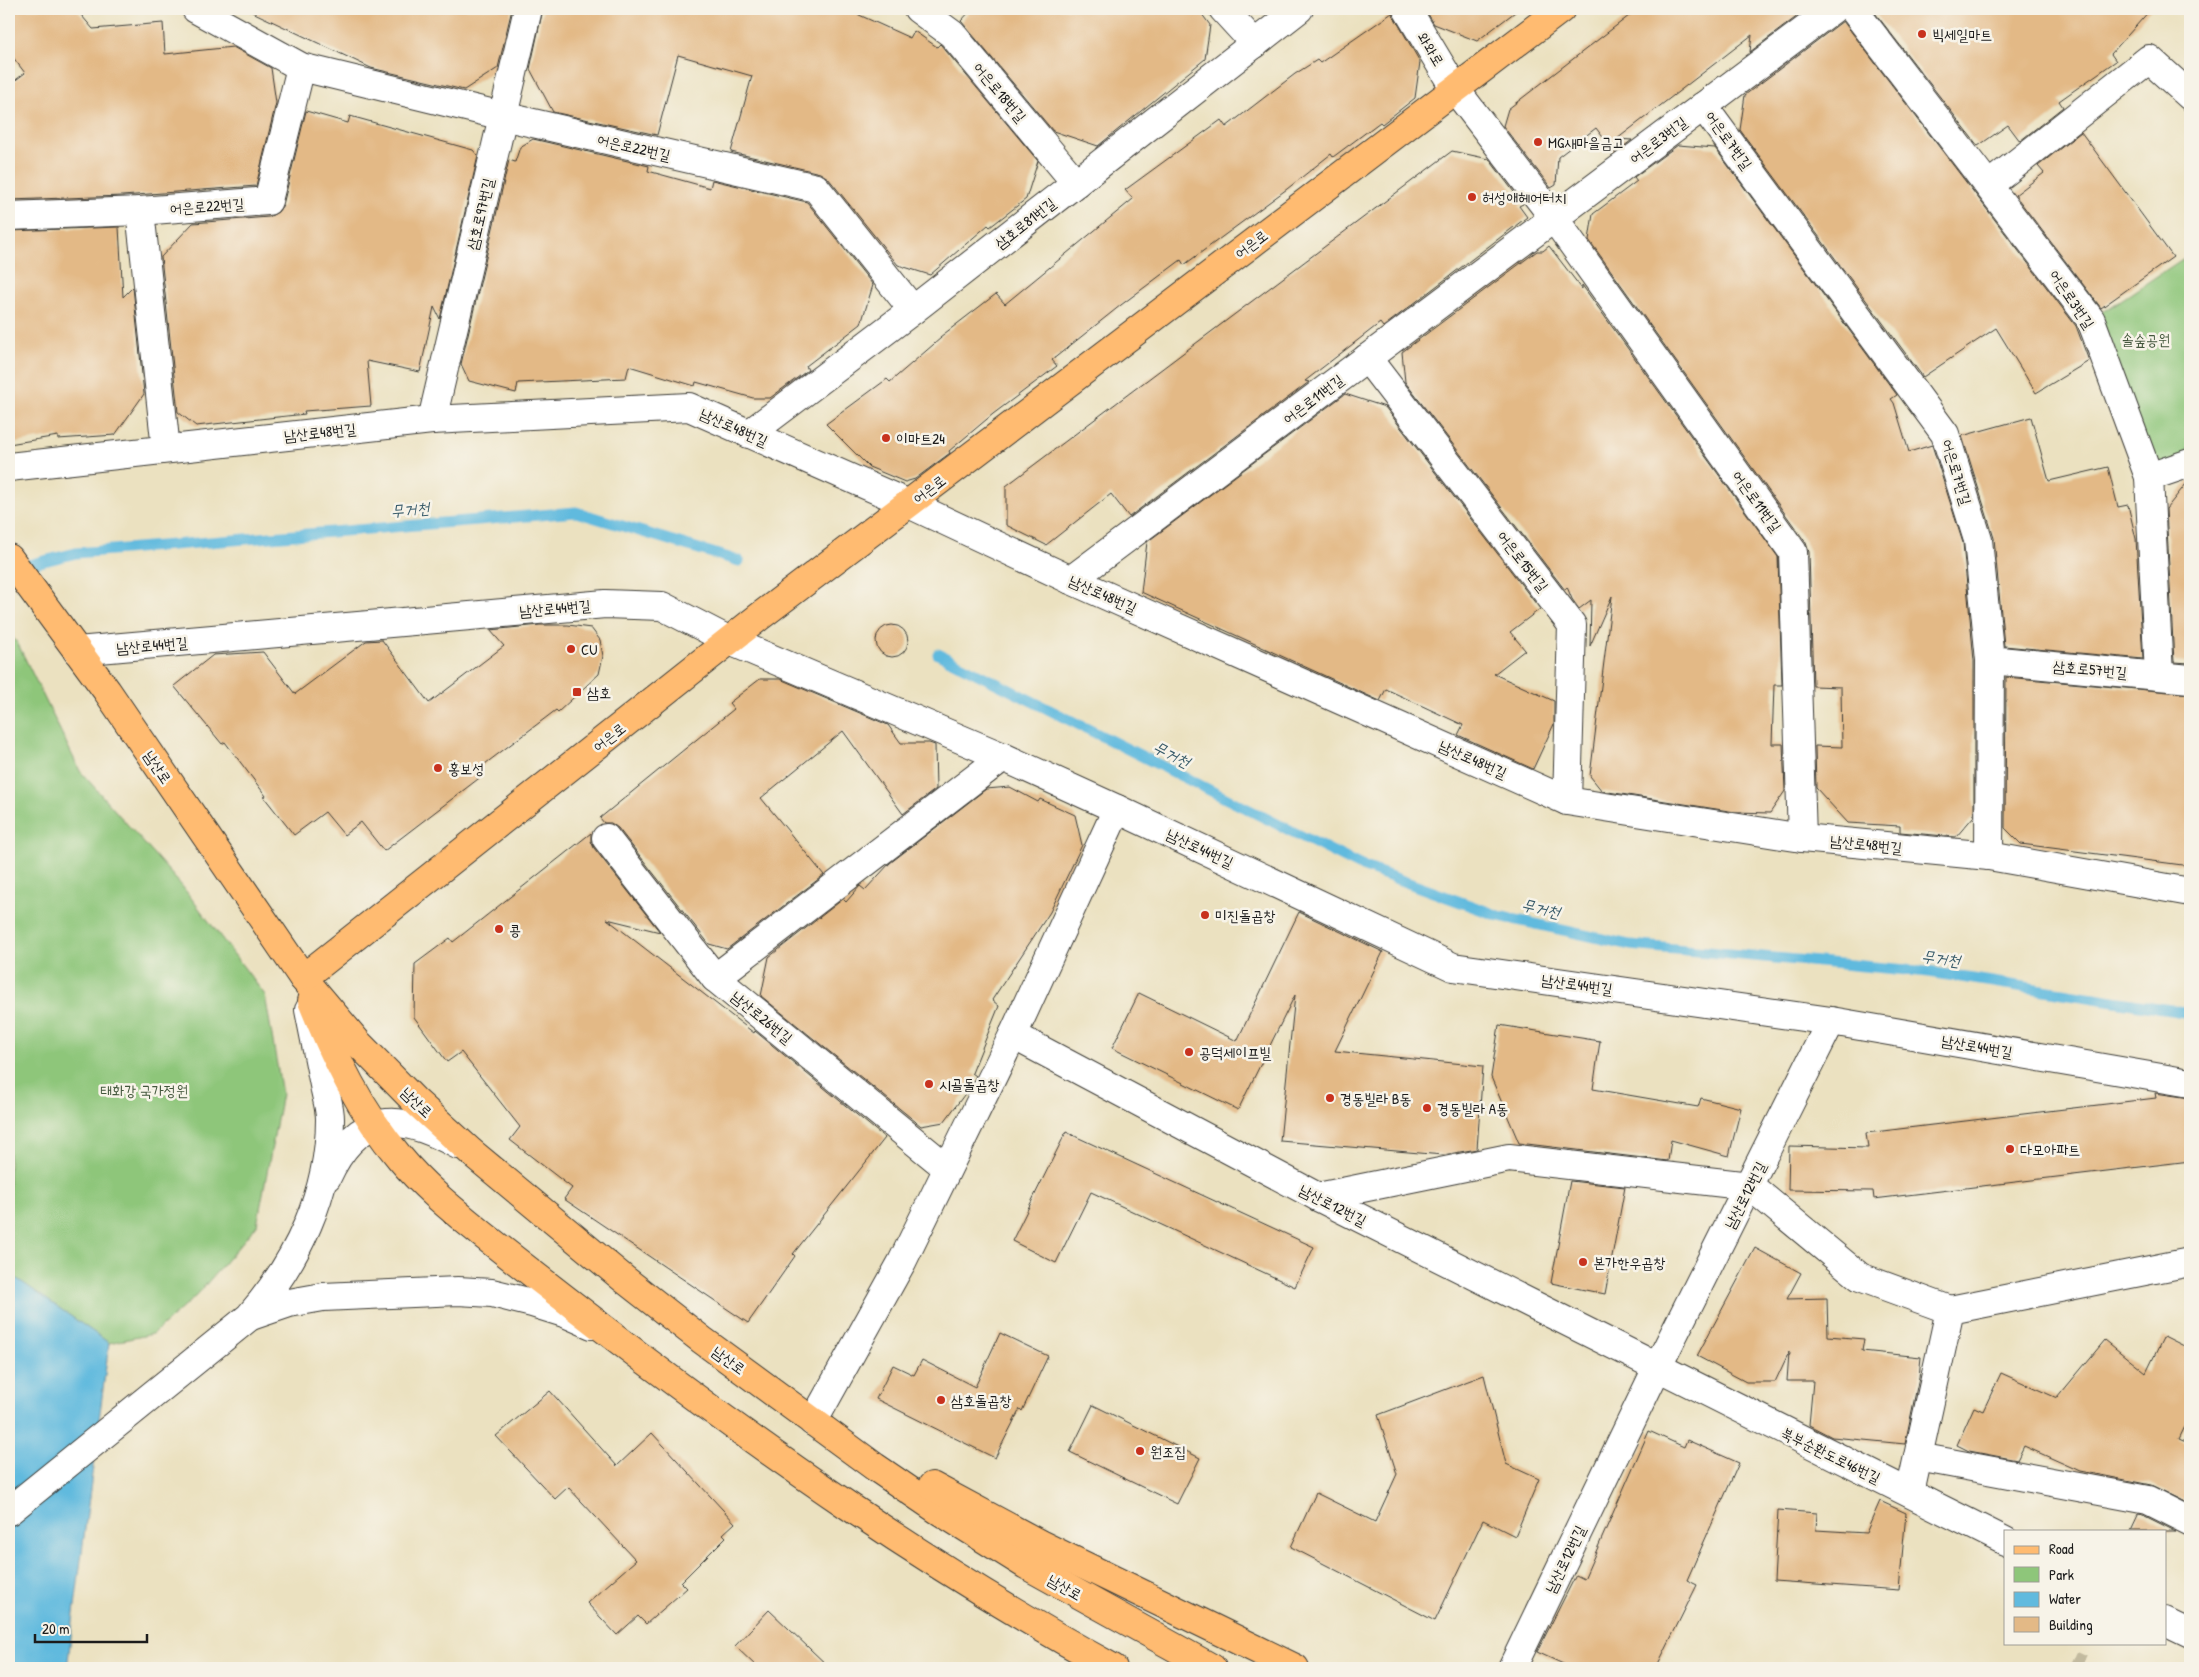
<svg xmlns="http://www.w3.org/2000/svg" width="2199" height="1677" viewBox="0 0 2199 1677" font-family="'Patrick Hand','Poor Story',sans-serif">
  <rect width="100%" height="100%" fill="#f7f3e8"/>
  <filter id="ink" filterUnits="userSpaceOnUse"><feTurbulence type="fractalNoise" baseFrequency=".02" numOctaves="2"/><feDisplacementMap in="SourceGraphic" scale="10" xChannelSelector="R" yChannelSelector="G"/><feConvolveMatrix kernelMatrix="1 2 1 2 8 2 1 2 1" color-interpolation-filters="sRGB"/></filter>
  <filter id="wash" filterUnits="userSpaceOnUse"><feTurbulence type="fractalNoise" baseFrequency=".0096" numOctaves="4" result="noise"/><feDisplacementMap in="SourceGraphic" scale="20" xChannelSelector="R" yChannelSelector="G"/><feGaussianBlur stdDeviation="1.12" result="paint"/><feColorMatrix in="noise" values="0 0 0 0 0 0 0 0 0 0 0 0 0 0 0 0 0 1.4 0 .05"/><feComposite in="paint" operator="in"/></filter>
  <g filter="url(#wash)">
    <rect width="100%" height="100%" fill="#ebe1c0"/>
    <g fill="#8ec67a" stroke="#55714b">
      <path d="M2190 254V463L2149 477 2091 320Z"/>
      <path d="M9 633 18 644 80 771 182 886 265 995 282 1094 257 1225 197 1295 153 1334 109 1343 9 1273Z"/>
    </g>
    <path fill="#61bade" stroke="#3e6b7d" d="M9 1273 109 1343 67 1668H9Z"/>
    <g fill="none" stroke-linecap="round" stroke-linejoin="round">
      <g stroke="#61bade" stroke-width="11">
        <path d="M16 568 76 553 576 512 739 561"/>
        <path d="M938 654 1359 865 1499 916 1630 945 1929 972 2190 1013"/>
      </g>
    </g>
    <g id="blocks">
      <g fill="#e3b986">
        <path d="M9 9H76L93 29 163 23 165 54 233 47 271 68 276 103 256 186 122 196 9 200V85L25 73 9 52Z"/>
        <path d="M246 9H512L498 68 464 90 371 68Z"/>
        <path d="M543 9H846L910 38 914 31 937 47 940 44 941 45 1038 161 1026 199 990 227 988 225 930 275 898 265 828 178 820 173 731 152 752 76 678 55 657 135 553 112 530 69Z"/>
        <path d="M972 9H1198L1210 25 1205 59 1098 146 1053 131 961 21Z"/>
        <path d="M1425 9H1519L1477 41 1434 24Z"/>
        <path d="M1638 9H1807L1750 52 1752 35 1617 139 1632 140 1615 153 1596 128 1558 157 1556 185 1551 188 1503 126 1508 109Z"/>
        <path d="M1872 9H2151L2111 54 2116 61 2059 101 2063 107 2020 141 2008 125 1978 146Z"/>
        <path d="M1392 13 1420 62 1415 98 1382 124 1380 122 1333 157 1331 154 1287 189 1184 265 1181 260 1121 305 1052 360 1057 366 993 414 949 451 950 453 915 479 905 482 869 467 826 424 887 379 890 382 941 338 940 337 996 294 1005 304 1133 199 1125 190 1221 120 1226 127 1295 74 1317 60 1320 63Z"/>
        <path d="M1843 21 2076 326 2089 361 2036 393 1996 328 1923 377 1740 130 1745 95Z"/>
        <path d="M306 111 348 123 350 116 473 150 478 156 440 319 434 307 420 372 367 361 371 406 304 411 305 414 196 426 178 412 161 257 193 223 269 217 278 212 283 205Z"/>
        <path d="M2081 132 2173 257 2101 308 2015 195 2044 173 2038 166Z"/>
        <path d="M533 139 649 166 648 171 710 188 712 180 807 202 873 285 861 324 806 366 808 370 770 398H753L696 382 695 386 629 366 626 378 518 383 516 393 469 381 461 364 509 160 515 162 520 147Z"/>
        <path d="M1678 145 1715 148 1897 395 1891 399 1894 403 1909 452 1932 445 1963 543 1974 661V816L1956 837 1900 832V826L1848 823 1816 788 1815 746 1842 747 1841 687 1813 686 1809 552 1806 543 1589 240 1593 214 1637 181 1634 177Z"/>
        <path d="M1452 151 1489 159 1523 204 1519 206 1527 217 1383 327 1380 323 1305 381 1309 382 1129 517 1111 494 1046 545 1006 525V486Z"/>
        <path d="M119 227 123 297 133 287 144 394 115 435 58 439V436L9 444V231Z"/>
        <path d="M1549 246 1582 289V285L1778 557 1782 685H1774L1772 744H1783L1785 791 1770 813 1735 812 1602 791 1590 776 1612 596 1590 646 1591 600 1579 609 1572 599 1567 587 1565 590 1405 382 1402 352 1537 251H1543Z"/>
        <path d="M1345 394 1385 407 1540 609 1510 632 1525 650 1494 674 1554 701V724L1533 769 1458 735 1463 725 1386 689 1380 701 1141 592 1147 542Z"/>
        <path d="M2031 417 2049 481 2108 467 2118 507 2128 505 2136 539 2143 659 2004 646 1994 538 1962 436Z"/>
        <path d="M2190 479V663L2174 662 2166 509Z"/>
        <circle cx="892" cy="641" r="16"/>
        <path d="M540 625H568L591 628 600 640 603 656 599 674 558 712 556 710 477 770 482 776 384 851 361 822 344 835 325 812 294 835 264 797 266 796 225 742 222 744 174 686 213 655 263 652 295 694 366 641 382 640 429 703 504 646 490 630Z"/>
        <path d="M2006 677 2190 694V866L2021 844 2005 828Z"/>
        <path d="M760 679H780L888 725 901 743H929L935 745 936 789 903 814 843 731 761 798 824 875 727 949 709 944 618 828 611 823H604L600 818 734 709 729 703Z"/>
        <path d="M1010 787 1038 802 1040 799 1075 815 1082 845 1050 912 992 1000 999 1006 972 1073 976 1076 970 1087 944 1122 921 1126 761 996 769 957 843 899 846 902 860 886 865 890 890 863 986 789Z"/>
        <path d="M591 833V841L594 848 660 932 607 919 754 1033 755 1031 885 1138 793 1254 795 1256 748 1323 564 1199 572 1188 510 1140 520 1127 461 1052 447 1062 414 1017 415 964 450 938 453 942Z"/>
        <path d="M1299 912 1383 952 1335 1051 1483 1066 1477 1149 1443 1155 1280 1141 1295 995 1238 1110 1112 1048 1139 993 1237 1041Z"/>
        <path d="M1499 1025 1600 1041 1593 1089 1698 1107 1701 1098 1741 1108 1729 1156 1671 1140 1668 1161 1519 1143 1491 1077Z"/>
        <path d="M2155 1093 2190 1098V1161L1874 1199 1873 1191 1788 1190 1789 1146 1868 1148 1866 1133 2156 1098Z"/>
        <path d="M1066 1132 1314 1247 1295 1287 1091 1192 1056 1263 1012 1241Z"/>
        <path d="M1570 1181 1625 1187 1605 1294 1551 1283Z"/>
        <path d="M1755 1248 1801 1273 1787 1299 1827 1298 1828 1336 1864 1339 1862 1351 1921 1357 1919 1377 1905 1444 1832 1437 1809 1425 1813 1381H1787L1789 1352 1775 1382H1746L1697 1356Z"/>
        <path d="M1000 1333 1048 1356 1022 1411 1020 1409 995 1458 876 1399 893 1365 914 1375 922 1360 975 1387Z"/>
        <path d="M2164 1336 2190 1349V1416L2179 1439 2190 1444V1504L2151 1485 2080 1471 2024 1446 2017 1460 1969 1451 1957 1445 1974 1407 1983 1411 2001 1373 2057 1398 2105 1340 2146 1373Z"/>
        <path d="M1484 1375 1506 1464 1539 1479 1515 1536 1483 1520 1435 1621 1291 1547 1316 1493 1375 1522 1397 1474 1378 1415Z"/>
        <path d="M550 1391 617 1466 652 1433 735 1523 723 1534 726 1537 681 1582 687 1588 646 1624 638 1616 617 1635 587 1603 636 1560 568 1487 555 1499 496 1436Z"/>
        <path d="M1093 1405 1200 1458 1177 1504 1070 1452Z"/>
        <path d="M1649 1431 1684 1447 1687 1440 1739 1463 1687 1580 1697 1585 1656 1668H1572L1537 1652 1576 1575 1584 1579Z"/>
        <path d="M1880 1501 1906 1513 1899 1590 1774 1581 1778 1510 1817 1513 1816 1530 1866 1533Z"/>
        <path d="M2139 1514 2143 1515 2175 1531H2131Z"/>
        <path d="M769 1610 830 1668H758L735 1646Z"/>
      </g>
    </g>
  </g>
  <g filter="url(#ink)">
    <use href="#blocks" fill-opacity="0" stroke="#3b3a35" stroke-width="1"/>
    <g fill="none" stroke-linecap="round" stroke-linejoin="round">
      <path stroke="#c2ba9f" stroke-width="28" stroke-dasharray="28 14" stroke-linecap="butt" d="M2072 1664 2081 1668"/>
      <defs>
        <g id="minor">
          <path d="M196 9 301 67 503 116 816 188 913 310"/>
          <path d="M918 9 952 34 1076 183"/>
          <path d="M1223 9 1255 44"/>
          <path d="M1407 9 1455 89 1554 218 1793 552 1802 838"/>
          <path d="M1853 9 2091 320 2149 477 2159 675"/>
          <path d="M1703 106 1945 434 1978 540 1990 660 1989 856"/>
          <path d="M1989 185 2149 59 2190 96"/>
          <path d="M140 211 166 449"/>
          <path d="M9 216 140 211 268 201 301 67"/>
          <path d="M1367 358 1572 625 1567 801"/>
          <path d="M432 420 528 9"/>
          <path d="M749 434 913 310 1299 9"/>
          <path d="M9 467 432 420 689 407 909 504 1071 580 1567 801 1802 838 1989 856 2190 892"/>
          <path d="M2149 477 2190 463"/>
          <path d="M1071 580 1833 9"/>
          <path d="M77 651 605 604 662 606 730 641 1003 757 1117 809 1453 967 1831 1021 2190 1083"/>
          <path d="M1990 660 2190 679"/>
          <path d="M606 838 715 978 947 1168"/>
          <path d="M715 978 1003 757"/>
          <path d="M1013 1035 1318 1197 2005 1541"/>
          <path d="M327 1177C358 1110 400 1112 458 1145"/>
          <path d="M1318 1197 1509 1158 1750 1186 1860 1277 1950 1310"/>
          <path d="M251 1316 289 1303 323 1297 458 1291 492 1293 532 1303 567 1314 592 1325"/>
          <path d="M813 1422 902 1262 1013 1035 1117 809"/>
          <path d="M1918 1457 2148 1500 2190 1521"/>
          <path d="M1910 1493 1950 1310 2190 1262"/>
          <path d="M9 1511 249 1317C297 1262 330 1193 330 1119 330 1108 326 1096 324 1085 319 1060 314 1035 309 1010"/>
          <path d="M2165 1621 2190 1633"/>
          <path d="M1512 1668 1657 1368 1831 1021"/>
        </g>
        <g id="major">
          <path d="M9 558 107 691 303 978 358 1043 414 1100 471 1152 624 1279 702 1340 875 1467 938 1510 1026 1565 1212 1668"/>
          <path d="M303 978 759 617 1561 9"/>
          <path d="M312 1001C335 1058 360 1111 400 1158 424 1187 453 1210 482 1234 521 1265 560 1295 600 1326 763 1451 932 1569 1113 1668"/>
          <path d="M932 1486 1040 1544 1295 1668"/>
        </g>
      </defs>
      <use href="#minor" stroke="#3b3a35" stroke-width="30"/>
      <use href="#major" stroke="#3b3a35" stroke-width="30"/>
      <use href="#minor" stroke="#fff" stroke-width="28"/>
      <use href="#major" stroke="#ffbb71" stroke-width="28"/>
    </g>
  </g>
  <g fill="#c8321e" stroke="#f7f3e8" stroke-width="2">
    <circle cx="1922" cy="34" r="5"/>
    <circle cx="1538" cy="142" r="5"/>
    <circle cx="1472" cy="197" r="5"/>
    <circle cx="886" cy="438" r="5"/>
    <circle cx="571" cy="649" r="5"/>
    <rect x="572" y="687" width="10" height="10" rx="2.5"/>
    <circle cx="438" cy="768" r="5"/>
    <circle cx="1205" cy="915" r="5"/>
    <circle cx="499" cy="929" r="5"/>
    <circle cx="1189" cy="1052" r="5"/>
    <circle cx="929" cy="1084" r="5"/>
    <circle cx="1330" cy="1098" r="5"/>
    <circle cx="1427" cy="1108" r="5"/>
    <circle cx="2010" cy="1149" r="5"/>
    <circle cx="1583" cy="1262" r="5"/>
    <circle cx="941" cy="1400" r="5"/>
    <circle cx="1140" cy="1451" r="5"/>
  </g>
  <g text-anchor="middle" dominant-baseline="central" stroke-width="5" stroke-linejoin="round" paint-order="stroke">
    <g font-size="15" fill="#1c1c1c" stroke="#f7f3e8" text-anchor="start">
      <text x="1932" y="34">빅세일마트</text>
      <text x="1548" y="142">MG새마을금고</text>
      <text x="1482" y="197">허성애헤어터치</text>
      <text x="896" y="438">이마트24</text>
      <text x="581" y="649">CU</text>
      <text x="587" y="692">삼호</text>
      <text x="448" y="768">홍보성</text>
      <text x="1215" y="915">미진돌곱창</text>
      <text x="509" y="929">콩</text>
      <text x="1199" y="1052">공덕세이프빌</text>
      <text x="939" y="1084">시골돌곱창</text>
      <text x="1340" y="1098">경동빌라 B동</text>
      <text x="1437" y="1108">경동빌라 A동</text>
      <text x="2020" y="1149">다모아파트</text>
      <text x="1593" y="1262">본가한우곱창</text>
      <text x="951" y="1400">삼호돌곱창</text>
      <text x="1150" y="1451">원조집</text>
    </g>
    <g font-size="15" fill="#1c1c1c" stroke="#f7f3e8">
      <text transform="translate(1431 49) rotate(59)">와와로</text>
      <text transform="translate(1000 92) rotate(50)">어은로18번길</text>
      <text transform="translate(1658 140) rotate(-37)">어은로3번길</text>
      <text transform="translate(1729 140) rotate(54)">어은로7번길</text>
      <text transform="translate(634 147) rotate(13)">어은로22번길</text>
      <text transform="translate(207 206) rotate(-4)">어은로22번길</text>
      <text transform="translate(480 214) rotate(-77)">삼호로97번길</text>
      <text transform="translate(1025 223) rotate(-38)">삼호로81번길</text>
      <text transform="translate(1251 244) rotate(-37)">어은로</text>
      <text transform="translate(2072 299) rotate(56)">어은로3번길</text>
      <text transform="translate(1313 399) rotate(-37)">어은로11번길</text>
      <text transform="translate(734 427) rotate(24)">남산로48번길</text>
      <text transform="translate(320 432) rotate(-6)">남산로48번길</text>
      <text transform="translate(1957 472) rotate(73)">어은로7번길</text>
      <text transform="translate(929 489) rotate(-37)">어은로</text>
      <text transform="translate(1757 501) rotate(54)">어은로11번길</text>
      <text transform="translate(1523 561) rotate(52)">어은로15번길</text>
      <text transform="translate(1103 594) rotate(24)">남산로48번길</text>
      <text transform="translate(555 608) rotate(-5)">남산로44번길</text>
      <text transform="translate(152 645) rotate(-5)">남산로44번길</text>
      <text transform="translate(2090 669) rotate(5)">삼호로57번길</text>
      <text transform="translate(609 737) rotate(-38)">어은로</text>
      <text transform="translate(1473 759) rotate(24)">남산로48번길</text>
      <text transform="translate(158 767) rotate(56)">남산로</text>
      <text transform="translate(1866 844) rotate(6)">남산로48번길</text>
      <text transform="translate(1200 848) rotate(25)">남산로44번길</text>
      <text transform="translate(1577 984) rotate(8)">남산로44번길</text>
      <text transform="translate(762 1017) rotate(39)">남산로26번길</text>
      <text transform="translate(1977 1046) rotate(10)">남산로44번길</text>
      <text transform="translate(417 1102) rotate(44)">남산로</text>
      <text transform="translate(1745 1195) rotate(-63)">남산로12번길</text>
      <text transform="translate(1333 1205) rotate(27)">남산로12번길</text>
      <text transform="translate(729 1360) rotate(36)">남산로</text>
      <text transform="translate(1831 1455) rotate(26)">북부순환도로46번길</text>
      <text transform="translate(1565 1559) rotate(-64)">남산로12번길</text>
      <text transform="translate(1065 1587) rotate(30)">남산로</text>
    </g>
    <g font-size="15" fill="#44583d" stroke="#f7f3e8">
      <text x="2146" y="339">솔숲공원</text>
      <text x="144" y="1090">태화강 국가정원</text>
    </g>
    <g font-size="16" font-style="italic" fill="#385b6a" stroke="#f7f3e8">
      <text transform="translate(410 509) rotate(-5)">무거천</text>
      <text transform="translate(1172 754) rotate(27)">무거천</text>
      <text transform="translate(1541 908) rotate(13)">무거천</text>
      <text transform="translate(1941 958) rotate(8)">무거천</text>
    </g>
  </g>
  <rect width="2199" height="1677" fill="none" stroke="#f7f3e8" stroke-width="30"/>
  <rect x="2004" y="1530" width="162" height="115" fill="#f7f3e8" stroke="#9f9d96"/>
  <rect x="2014" y="1546" width="25" height="8" fill="#ffbb71" stroke="#9f9d96"/>
  <text x="2049" y="1554" font-size="15" fill="#1c1c1c">Road</text>
  <rect x="2014" y="1567" width="25" height="15" fill="#8ec67a" stroke="#9f9d96"/>
  <text x="2049" y="1580" font-size="15" fill="#1c1c1c">Park</text>
  <rect x="2014" y="1592" width="25" height="15" fill="#61bade" stroke="#9f9d96"/>
  <text x="2049" y="1604" font-size="15" fill="#1c1c1c">Water</text>
  <rect x="2014" y="1617" width="25" height="15" fill="#e3b986" stroke="#9f9d96"/>
  <text x="2049" y="1630" font-size="15" fill="#1c1c1c">Building</text>
  <path d="M35 1634v8h112v-8" fill="none" stroke="#1c1c1c" stroke-width="2.5"/>
  <text x="42" y="1634" font-size="15" fill="#1c1c1c" stroke="#f7f3e8" stroke-width="4" paint-order="stroke">20 m</text>
</svg>
